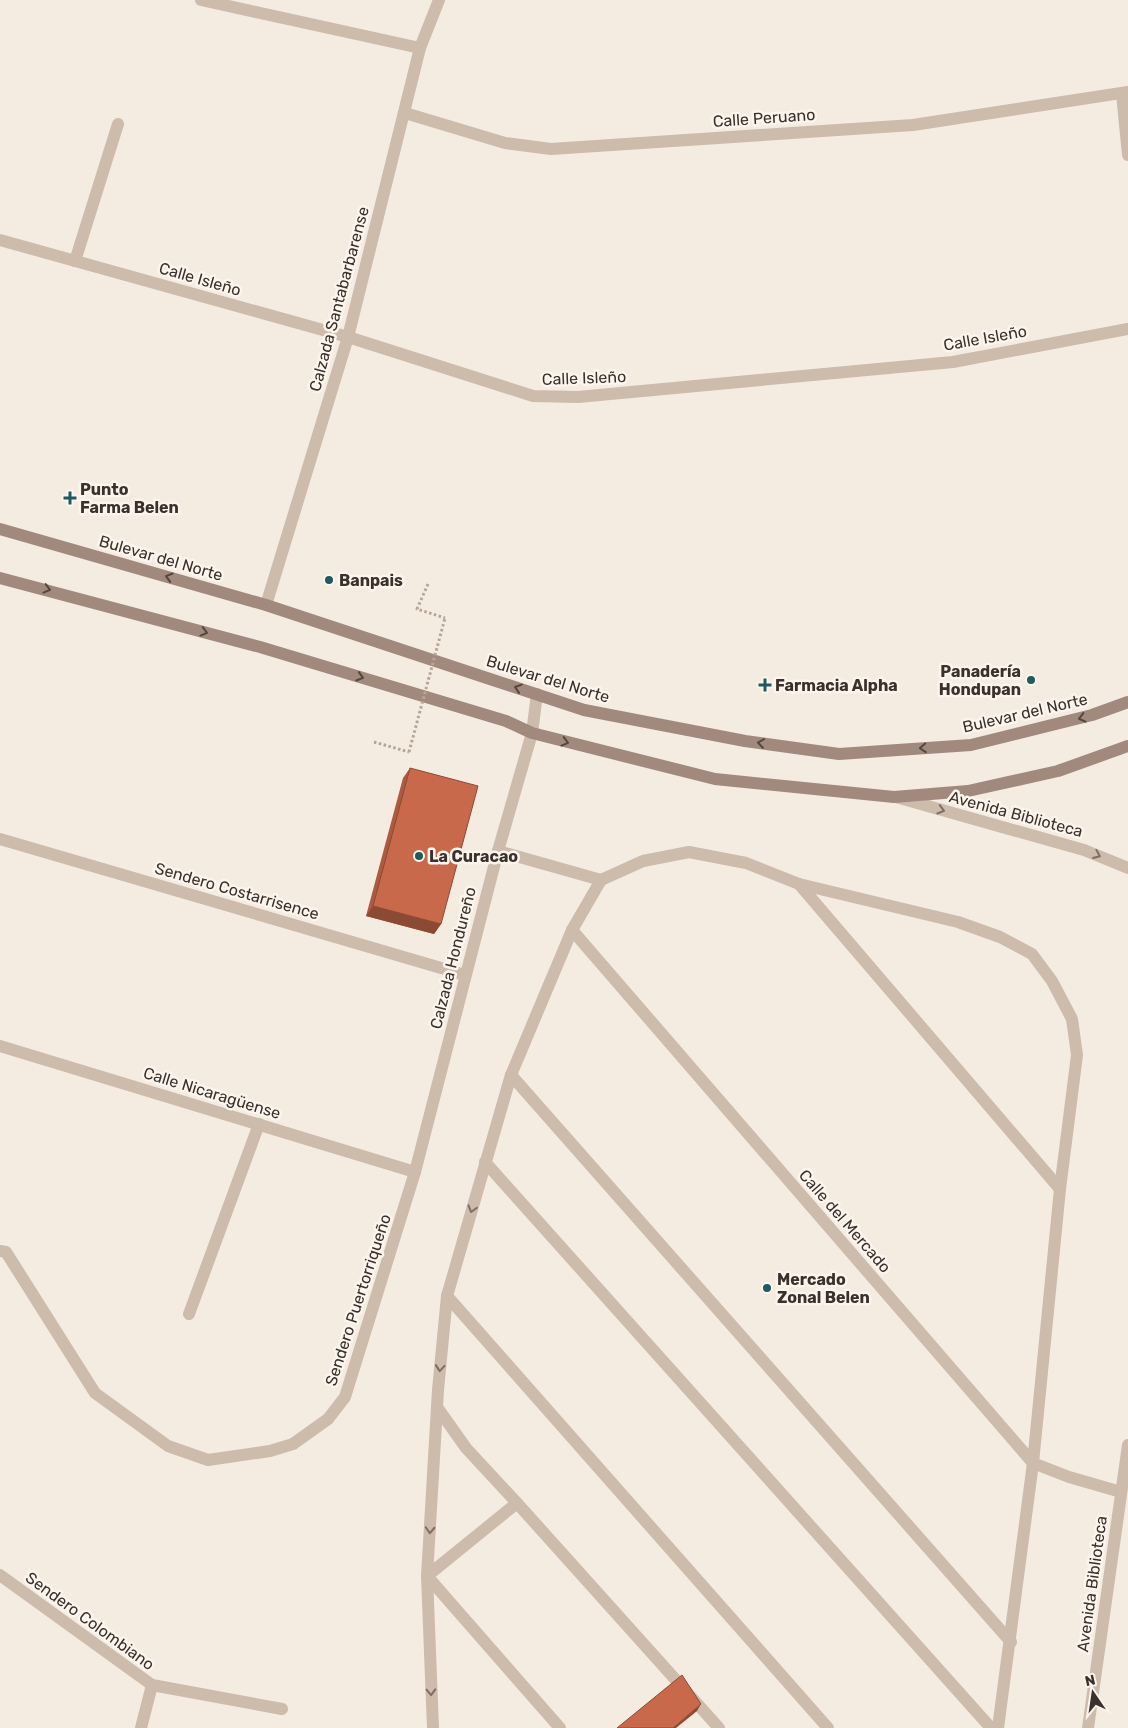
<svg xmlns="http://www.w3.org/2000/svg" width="1128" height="1728" viewBox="0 0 1128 1728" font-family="Rubik,sans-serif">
  <rect width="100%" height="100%" fill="#f4ebe1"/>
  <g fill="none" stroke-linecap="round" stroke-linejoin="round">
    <g stroke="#b9a596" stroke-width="3" stroke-dasharray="2.5 2.5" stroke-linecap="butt">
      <path d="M428 584 417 609 445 618"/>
      <path d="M374 742 409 752"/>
    </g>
    <g stroke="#cdbbac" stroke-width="12">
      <path d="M75 261 118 124"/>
      <path d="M601 880 643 861 689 852 746 863 799 884 958 922 1000 937 1032 954 1052 981 1072 1019 1077 1055 1060 1189 1033 1463 998 1728"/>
      <path d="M799 884 1060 1189"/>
      <path d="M572 930 1033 1463 1069 1477 1121 1492"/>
      <path d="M511 1075 1011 1642"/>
      <path d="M485 1162 991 1728"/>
      <path d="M447 1296 828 1728"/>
      <path d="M189 1314 259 1124"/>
      <path d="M437 1407 466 1448 517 1503"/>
      <path d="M433 1728 427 1576 438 1390 447 1296 511 1075 572 930 601 880 498 851"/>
      <path d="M560 1728 427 1576 517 1503 719 1728"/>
    </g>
    <g stroke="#cdbbac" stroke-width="12">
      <path d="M201 0 420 48"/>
      <path d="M1122 94 1128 155"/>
      <path d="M405 113 505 143 551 149 913 125 1128 92"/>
      <path d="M0 240 348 337 533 396 578 397 953 362 1128 329"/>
      <path d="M266 605 348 337 420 48 439 0"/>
      <path d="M0 839 465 975"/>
      <path d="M0 1046 415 1172"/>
      <path d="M0 1251 6 1252 95 1393 168 1446 208 1460 270 1451 293 1444 328 1419 345 1397 415 1172 498 851 532 733 537 694"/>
      <path d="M0 1575 152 1685 282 1709"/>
      <path d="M141 1728 152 1685"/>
    </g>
    <g stroke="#cdbbac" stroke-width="12">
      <path d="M896 797 1084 850 1128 868"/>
      <path d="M1088 1728 1128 1445"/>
    </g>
    <g stroke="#a18a7d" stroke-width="12">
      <path d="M0 529 266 605 584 710 745 741 839 754 971 745 1092 715 1128 702"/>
      <path d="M0 578 260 647 506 721 532 733 715 779 894 797 968 791 1058 771 1128 746"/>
    </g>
    <path stroke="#b9a596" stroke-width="3" stroke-dasharray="2.5 2.5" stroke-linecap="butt" d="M409 752 445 618"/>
  </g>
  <path fill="#ac5a40" d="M410 768 441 924 434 934 366 916 403 778Z"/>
  <g fill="#8c4a34">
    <path d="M373 906 441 924 434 934 366 916Z"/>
    <path d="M701 1704 697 1711 676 1728H673Z"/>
  </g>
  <g fill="#c8694b" stroke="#8c4a34">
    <path d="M410 768 478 786 441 924 373 906Z"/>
    <path d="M682 1675 701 1704 673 1728H617Z"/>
  </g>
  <defs><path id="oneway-chevron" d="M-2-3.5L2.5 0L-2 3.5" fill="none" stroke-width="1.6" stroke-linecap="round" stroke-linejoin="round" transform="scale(1.25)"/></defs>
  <g stroke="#544640">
    <use href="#oneway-chevron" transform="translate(169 577) rotate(-164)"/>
    <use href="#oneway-chevron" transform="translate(47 589) rotate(15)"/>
    <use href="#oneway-chevron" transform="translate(204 632) rotate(15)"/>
    <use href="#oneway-chevron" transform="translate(360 677) rotate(17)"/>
    <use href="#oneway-chevron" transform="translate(518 688) rotate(-162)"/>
    <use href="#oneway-chevron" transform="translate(1082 718) rotate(166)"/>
    <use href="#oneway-chevron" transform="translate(565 742) rotate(15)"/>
    <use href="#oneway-chevron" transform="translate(761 743) rotate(-172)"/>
    <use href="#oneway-chevron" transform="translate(923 748) rotate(176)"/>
  </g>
  <g stroke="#7d6f65">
    <use href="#oneway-chevron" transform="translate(941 810) rotate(16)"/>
    <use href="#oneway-chevron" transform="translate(1097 855) rotate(23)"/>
    <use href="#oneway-chevron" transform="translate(472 1209) rotate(106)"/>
    <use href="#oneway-chevron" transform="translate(440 1368) rotate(95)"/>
    <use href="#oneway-chevron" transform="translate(430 1530) rotate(93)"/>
    <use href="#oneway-chevron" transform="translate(431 1692) rotate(88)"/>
  </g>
  <g fill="#1f5a5e" stroke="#fbf5ee" stroke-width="2">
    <path d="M67.5 490.5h5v5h5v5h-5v5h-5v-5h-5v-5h5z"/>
    <circle cx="329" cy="580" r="5"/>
    <circle cx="1031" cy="680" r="5"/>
    <path d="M762.5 677.5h5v5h5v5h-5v5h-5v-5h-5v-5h5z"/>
    <circle cx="419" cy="856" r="5"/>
    <circle cx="767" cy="1288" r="5"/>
  </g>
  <g text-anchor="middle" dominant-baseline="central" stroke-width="5" stroke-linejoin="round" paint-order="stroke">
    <g font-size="16" fill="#3b302b" stroke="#fbf5ee">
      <text transform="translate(764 118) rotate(-4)">Calle Peruano</text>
      <text transform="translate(200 279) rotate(16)">Calle Isleño</text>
      <text transform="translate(339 299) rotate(-75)">Calzada Santabarbarense</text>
      <text transform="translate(985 338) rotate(-10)">Calle Isleño</text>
      <text transform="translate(584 378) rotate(-2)">Calle Isleño</text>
      <text transform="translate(161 558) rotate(16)">Bulevar del Norte</text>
      <text transform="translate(548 679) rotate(17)">Bulevar del Norte</text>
      <text transform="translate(1025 713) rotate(-13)">Bulevar del Norte</text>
      <text transform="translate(1016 814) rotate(15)">Avenida Biblioteca</text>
      <text transform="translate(237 891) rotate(16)">Sendero Costarrisence</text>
      <text transform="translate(453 958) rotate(-76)">Calzada Hondureño</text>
      <text transform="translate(212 1093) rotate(17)">Calle Nicaragüense</text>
      <text transform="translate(845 1221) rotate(49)">Calle del Mercado</text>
      <text transform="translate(358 1300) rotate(-72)">Sendero Puertorriqueño</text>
      <text transform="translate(1092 1584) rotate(-82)">Avenida Biblioteca</text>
      <text transform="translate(90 1621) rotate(36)">Sendero Colombiano</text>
    </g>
    <g font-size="16" font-weight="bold" fill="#3b302b" stroke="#fbf5ee" text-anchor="start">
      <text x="80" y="489">Punto<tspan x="80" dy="18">Farma Belen</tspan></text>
      <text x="339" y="580">Banpais</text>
      <text x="1021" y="671" text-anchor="end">Panadería<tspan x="1021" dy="18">Hondupan</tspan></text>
      <text x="775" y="685">Farmacia Alpha</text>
      <text x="429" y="856">La Curacao</text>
      <text x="777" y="1279">Mercado<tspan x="777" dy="18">Zonal Belen</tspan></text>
    </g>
  </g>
  <g transform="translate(1093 1693) rotate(347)" stroke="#fbf5ee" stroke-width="4" paint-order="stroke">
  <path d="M0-4L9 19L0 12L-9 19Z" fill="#3b302b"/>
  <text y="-8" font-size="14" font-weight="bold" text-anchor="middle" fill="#3b302b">N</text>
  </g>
</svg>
